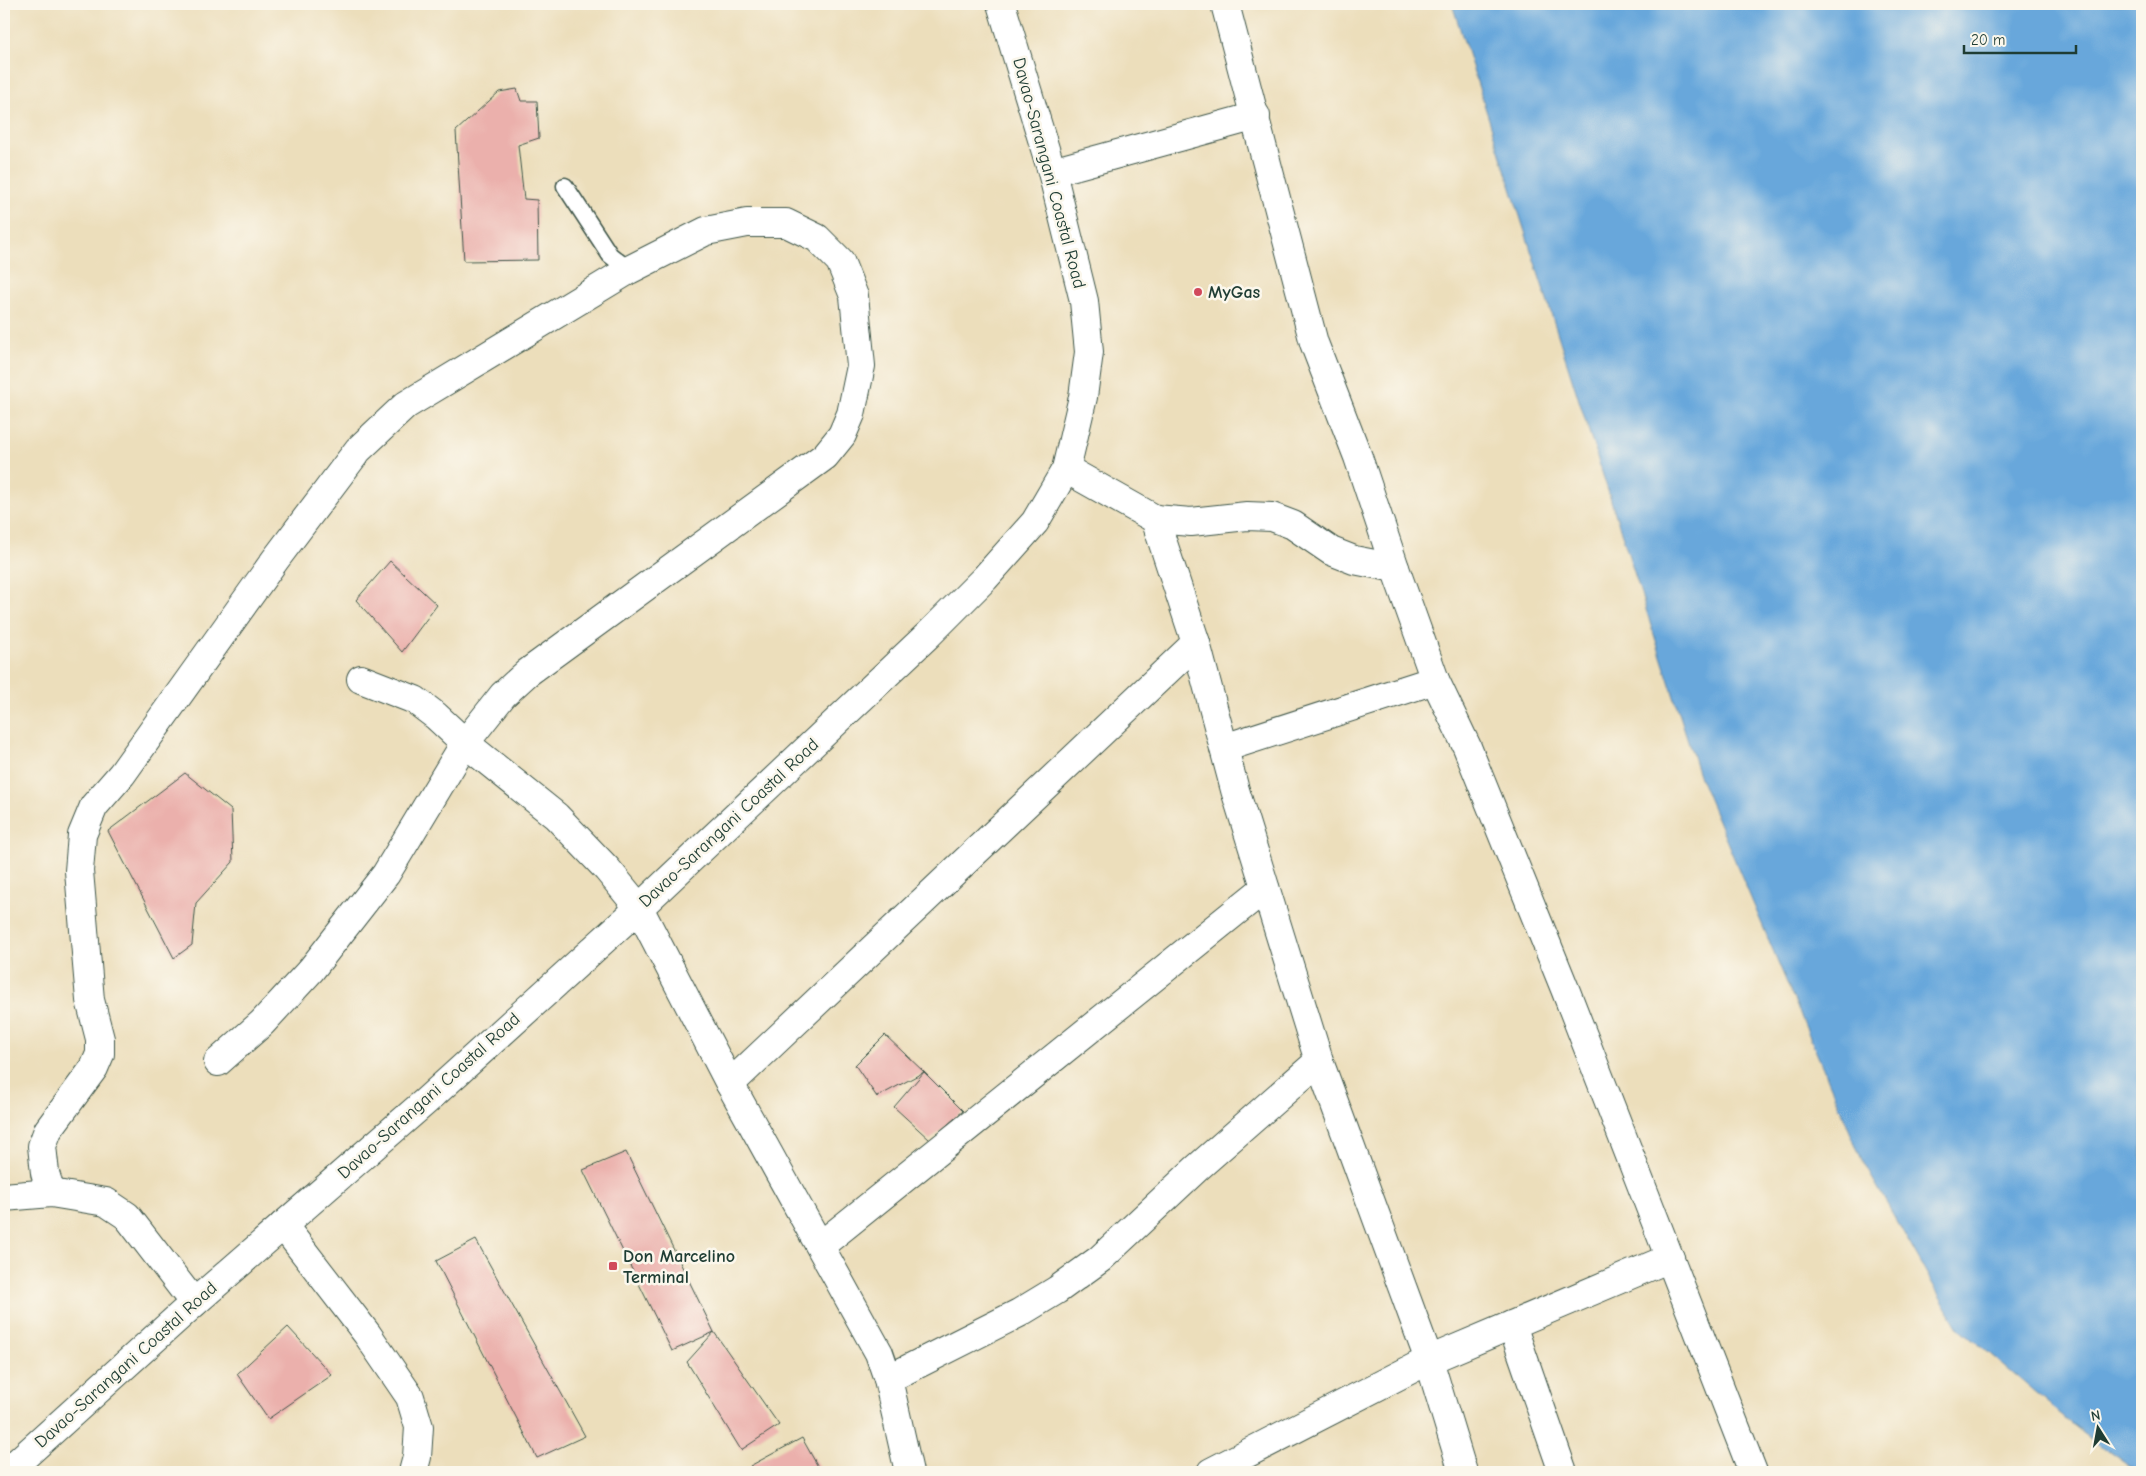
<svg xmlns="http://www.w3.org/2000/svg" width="2146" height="1476" viewBox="0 0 2146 1476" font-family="'Comic Neue',sans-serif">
  <rect width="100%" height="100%" fill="#fbf7ec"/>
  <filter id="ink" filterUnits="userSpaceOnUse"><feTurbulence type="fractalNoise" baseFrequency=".02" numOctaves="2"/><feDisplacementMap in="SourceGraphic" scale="10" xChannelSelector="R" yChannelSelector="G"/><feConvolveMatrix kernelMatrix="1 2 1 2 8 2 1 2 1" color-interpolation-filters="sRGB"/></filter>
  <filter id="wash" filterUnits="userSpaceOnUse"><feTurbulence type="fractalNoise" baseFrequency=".0096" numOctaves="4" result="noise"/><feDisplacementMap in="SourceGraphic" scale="20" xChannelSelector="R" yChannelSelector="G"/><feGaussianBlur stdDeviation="1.12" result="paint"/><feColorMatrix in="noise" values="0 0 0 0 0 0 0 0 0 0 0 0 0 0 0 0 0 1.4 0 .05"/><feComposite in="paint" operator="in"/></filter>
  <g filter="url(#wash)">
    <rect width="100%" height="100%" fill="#ecdebb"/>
    <path fill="#68a7db" stroke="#447288" d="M1452 4H2142V1472H2139L2083 1433 1956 1325 1862 1160 1700 778Z"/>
    <g id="blocks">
      <g fill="#ebb0ac">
        <path d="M517 89 521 101H537L539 138 518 145 524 199 537 200 538 260 464 261 456 131 499 92Z"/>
        <path d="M390 561 437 605 402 652 356 600Z"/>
        <path d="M185 773 231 810 233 862 196 903 192 945 174 958 108 831Z"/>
        <path d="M885 1035 924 1072 877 1097 855 1065Z"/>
        <path d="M924 1072 963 1111 930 1140 894 1107Z"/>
        <path d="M626 1152 714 1332 672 1351 583 1170Z"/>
        <path d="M476 1240 585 1436 537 1458 436 1261Z"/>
        <path d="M288 1327 332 1375 268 1419 237 1374Z"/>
        <path d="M714 1332 779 1425 741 1450 687 1362Z"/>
        <path d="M802 1438 821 1472H754L750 1466Z"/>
      </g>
    </g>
  </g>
  <g filter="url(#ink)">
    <use href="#blocks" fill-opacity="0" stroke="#3e5548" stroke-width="1"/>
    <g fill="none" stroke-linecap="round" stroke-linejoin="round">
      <defs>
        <path id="service" d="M565 186 610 255 629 270"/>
        <g id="minor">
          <path d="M1225 4 1314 343 1358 457 1395 568 1435 680 1467 747 1565 989 1753 1472"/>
          <path d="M1052 172 1256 116"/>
          <path d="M1066 469 1155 519 1196 643 1235 790 1319 1061 1429 1360 1463 1472"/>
          <path d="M1155 519 1191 522 1247 516 1272 517 1293 525 1331 551 1354 560 1395 568"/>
          <path d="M361 679 415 700 436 716 465 743 556 816 607 869 639 908 730 1084 879 1353 888 1379 909 1472"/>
          <path d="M1224 748 1435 680"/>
          <path d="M730 1084 1196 643"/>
          <path d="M51 1193 45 1173 42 1146 48 1130 94 1068 100 1054V1039L90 1000 79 871 82 835 94 806 122 774 275 560 358 450 406 405 629 270 706 231 747 223H786L817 238 840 261 854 296 861 366 851 414 842 435 825 456 527 673 503 695 465 743 386 874 311 970 262 1023 218 1062"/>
          <path d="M4 1197 51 1193 106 1202 127 1216 194 1303"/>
          <path d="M283 1225 367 1334 410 1397 419 1427 417 1457 413 1472"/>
          <path d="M820 1246 1265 888"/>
          <path d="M1512 1325 1563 1472"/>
          <path d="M888 1379 1019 1313 1057 1290 1100 1259 1196 1169 1319 1061"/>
          <path d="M1211 1472 1429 1360 1670 1258"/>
        </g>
        <path id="primary" d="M7 1472 194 1303 426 1101 639 908 929 634 985 578 1035 522 1066 469 1083 397 1089 352 1084 301 1052 172 1001 4"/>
      </defs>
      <use href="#service" stroke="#3e5548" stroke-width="19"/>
      <use href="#minor" stroke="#3e5548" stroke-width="30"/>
      <use href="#primary" stroke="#3e5548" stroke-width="30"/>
      <use href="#service" stroke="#fff" stroke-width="16"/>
      <use href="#minor" stroke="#fff" stroke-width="28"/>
      <use href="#primary" stroke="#fff" stroke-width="28"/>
    </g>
  </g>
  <g fill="#d1495b" stroke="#fbf7ec" stroke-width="2">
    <circle cx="1198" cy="292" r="5"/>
    <rect x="608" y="1261" width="10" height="10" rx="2.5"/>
  </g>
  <g text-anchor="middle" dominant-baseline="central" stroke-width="5" stroke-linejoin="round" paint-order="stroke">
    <g font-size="18" fill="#1f3d34" stroke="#fbf7ec">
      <text transform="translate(1049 173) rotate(75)">Davao-Sarangani Coastal Road</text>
      <text transform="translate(729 823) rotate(-43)">Davao-Sarangani Coastal Road</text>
      <text transform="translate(429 1096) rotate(-42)">Davao-Sarangani Coastal Road</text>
      <text transform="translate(126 1365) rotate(-42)">Davao-Sarangani Coastal Road</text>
    </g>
    <g font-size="18" font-weight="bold" fill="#1f3d34" stroke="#fbf7ec" text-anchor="start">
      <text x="1208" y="292">MyGas</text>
      <text x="623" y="1256">Don Marcelino<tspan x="623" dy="21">Terminal</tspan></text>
    </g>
  </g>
  <rect width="2146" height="1476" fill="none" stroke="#fbf7ec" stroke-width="20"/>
  <g transform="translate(2098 1428) rotate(349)" stroke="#fbf7ec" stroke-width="4" paint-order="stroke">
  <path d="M0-4L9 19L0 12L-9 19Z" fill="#1f3d34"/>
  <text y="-8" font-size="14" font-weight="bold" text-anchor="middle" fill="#1f3d34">N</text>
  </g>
  <path d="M1964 45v8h112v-8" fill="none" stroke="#1f3d34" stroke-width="2.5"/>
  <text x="1971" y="45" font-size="15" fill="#1f3d34" stroke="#fbf7ec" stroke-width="4" paint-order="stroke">20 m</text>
</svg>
